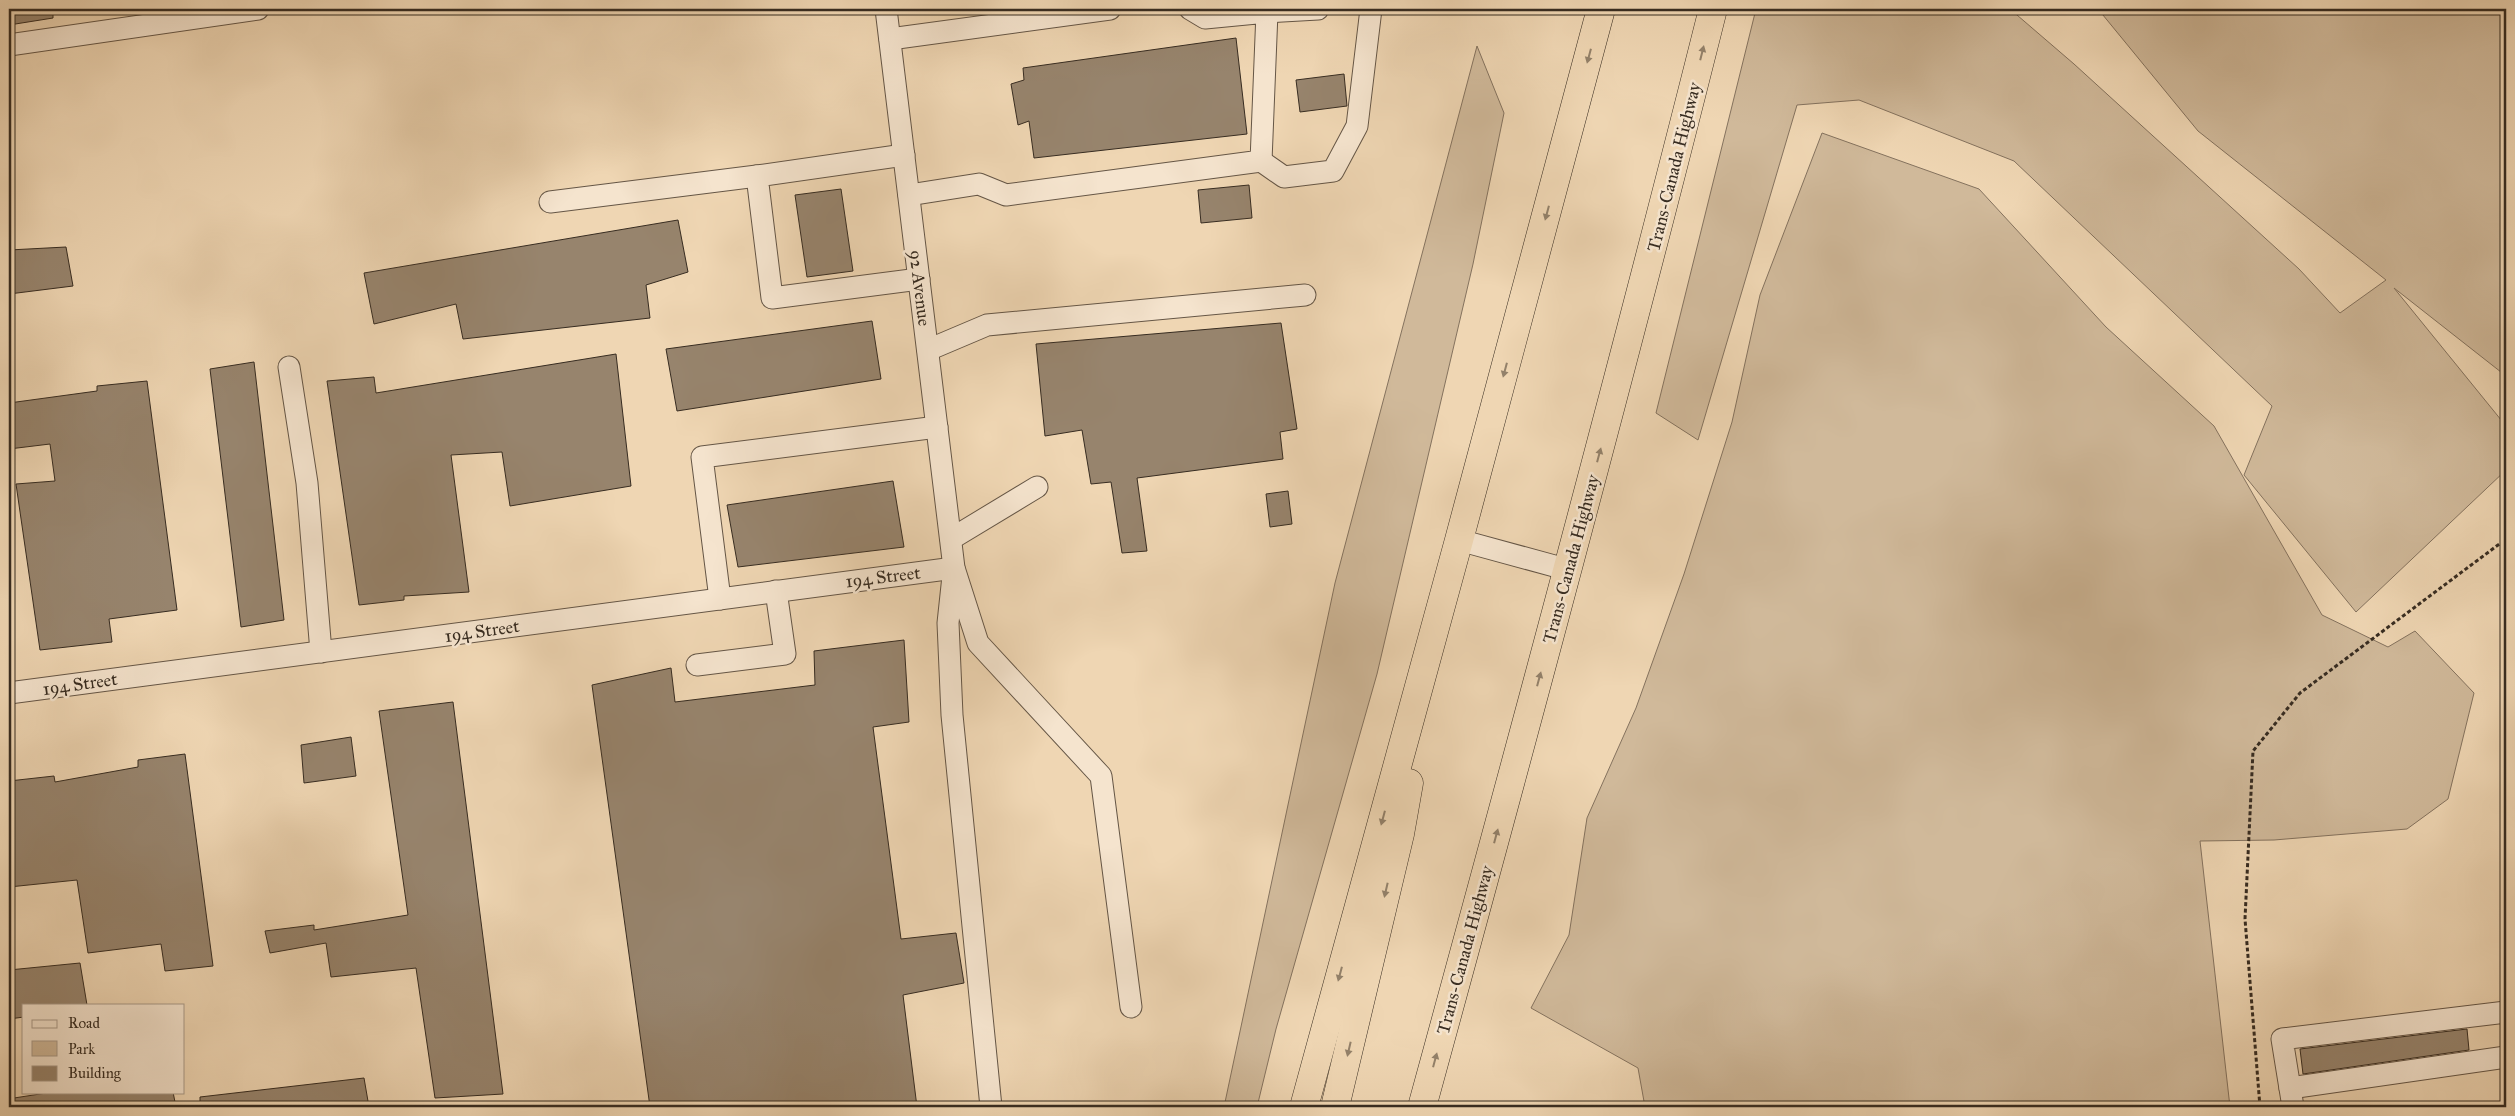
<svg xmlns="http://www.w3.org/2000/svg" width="2515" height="1116" viewBox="0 0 2515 1116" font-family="'IM FELL Great Primer',serif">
  <rect width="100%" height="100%" fill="#efd6b3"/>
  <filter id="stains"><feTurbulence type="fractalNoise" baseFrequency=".004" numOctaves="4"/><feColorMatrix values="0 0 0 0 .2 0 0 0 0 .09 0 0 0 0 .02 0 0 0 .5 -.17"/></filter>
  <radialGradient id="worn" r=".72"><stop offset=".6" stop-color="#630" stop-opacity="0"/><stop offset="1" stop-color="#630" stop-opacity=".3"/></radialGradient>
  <g fill="#d0b99a" stroke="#84725e">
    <path d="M1756 9H2010L2074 64 2299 269 2340 313 2386 280 2198 131 2098 9H2506V376L2394 288 2506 426V470L2356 612 2244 475 2272 406 2014 161 1859 100 1797 105 1698 440 1656 413Z"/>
    <path d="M1477 46 1504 113 1473 264 1377 674 1276 1029 1257 1107H1224L1335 583Z"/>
    <path d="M1822 133 1979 189 2106 327 2214 426 2322 615 2388 647 2415 631 2474 693 2448 799 2407 829 2274 840 2200 841 2230 1107H1645L1638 1068 1531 1008 1569 935 1587 818 1636 708 1684 574 1732 422 1760 295Z"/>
  </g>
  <g fill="#97846d" stroke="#372c21">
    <path d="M9 9H53V18L9 25Z"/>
    <path d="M1236 38 1247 134 1034 158 1029 121 1018 125 1011 84 1024 80 1023 68Z"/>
    <path d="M1344 74 1347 106 1300 112 1296 80Z"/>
    <path d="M1249 185 1252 218 1201 223 1198 190Z"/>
    <path d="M841 189 853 271 807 277 795 195Z"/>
    <path d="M678 220 688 272 646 285 650 318 463 339 456 304 374 324 364 273Z"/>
    <path d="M66 247 73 286 9 294V250Z"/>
    <path d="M872 321 881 379 677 411 666 349Z"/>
    <path d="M1281 323 1297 429 1280 432 1283 459 1137 478 1147 551 1122 553 1111 482 1091 484 1082 430 1045 436 1036 344Z"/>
    <path d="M616 354 631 486 510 506 502 452 451 455 469 592 404 596V600L359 605 327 381 374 377 376 393Z"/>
    <path d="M254 362 284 620 241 627 210 369Z"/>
    <path d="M147 381 177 610 109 619 112 642 40 650 16 484 55 481 50 444 9 449V403L97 391V386Z"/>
    <path d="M893 481 904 547 738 567 727 505Z"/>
    <path d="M1288 491 1292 524 1270 527 1266 494Z"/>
    <path d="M904 640 909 722 873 727 901 939 956 933 964 983 903 995 917 1107H650L592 685 671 668 675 702 815 685 814 651Z"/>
    <path d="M453 702 503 1094 435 1098 416 968 331 977 326 943 270 953 265 931 314 925V930L408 915 379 711Z"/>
    <path d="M351 737 356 776 304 783 301 745Z"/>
    <path d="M185 754 213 966 165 971 161 944 88 953 77 880 9 887V781L54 776 55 782 138 767V760Z"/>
    <path d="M80 963 87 1005H24V1017L9 1019V970Z"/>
    <path d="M2467 1029 2469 1050 2303 1074 2300 1049Z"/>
    <path d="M364 1078 369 1107H200V1097Z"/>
    <path d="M53 1092H173L176 1107H15L14 1098Z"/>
  </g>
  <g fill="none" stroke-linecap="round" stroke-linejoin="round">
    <defs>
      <g id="minor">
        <path d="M886 9 954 568 978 643 1101 776 1131 1007"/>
        <path d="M1267 12 1318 9"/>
        <path d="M890 39 1110 9"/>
        <path d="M9 45 258 9"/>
        <path d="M904 155 757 176 772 298 919 279"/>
        <path d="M1261 161 1284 177 1333 171 1357 126 1371 9"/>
        <path d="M909 195 979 184 1006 195 1261 161 1267 12 1205 18 1190 9"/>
        <path d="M550 202 757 176"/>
        <path d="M928 350 987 325 1305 295"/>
        <path d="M289 367 307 483 321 652"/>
        <path d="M951 539 1037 487"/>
        <path d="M1459 540 1569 570"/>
        <path d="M953 576 948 623 952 715 991 1107"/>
        <path d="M720 599 702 457 937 427"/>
        <path d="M697 665 785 654 776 591"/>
        <path d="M9 693 954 568"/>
        <path d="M2290 1088 2506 1057"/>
        <path d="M2293 1107 2282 1039 2506 1012"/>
      </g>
      <g id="highway">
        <path d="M1304 1107 1459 540 1601 9"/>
        <path d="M1335 1107 1400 834 1409 783"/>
        <path d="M1422 1107C1522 742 1621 376 1713 9"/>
      </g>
    </defs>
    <use href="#minor" stroke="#655646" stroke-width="23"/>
    <use href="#highway" stroke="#372c21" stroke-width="29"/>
    <path stroke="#372c21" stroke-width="3" stroke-dasharray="4 2.5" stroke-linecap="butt" d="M2260 1107 2245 919 2253 751 2300 693 2506 539"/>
    <use href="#minor" stroke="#f5e4ce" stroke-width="21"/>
    <use href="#highway" stroke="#efd6b3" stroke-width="28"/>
  </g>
  <defs><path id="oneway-solid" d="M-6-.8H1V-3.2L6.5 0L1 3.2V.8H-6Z" transform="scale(1.25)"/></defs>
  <g fill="#93816a">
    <use href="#oneway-solid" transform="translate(1702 53) rotate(-76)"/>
    <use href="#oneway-solid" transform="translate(1589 56) rotate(105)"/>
    <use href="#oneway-solid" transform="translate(1547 213) rotate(105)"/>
    <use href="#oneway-solid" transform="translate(1505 370) rotate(105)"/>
    <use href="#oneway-solid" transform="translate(1599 455) rotate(-75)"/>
    <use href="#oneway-solid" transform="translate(1539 679) rotate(-75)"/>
    <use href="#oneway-solid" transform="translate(1383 818) rotate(105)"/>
    <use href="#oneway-solid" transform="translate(1496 836) rotate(-75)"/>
    <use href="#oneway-solid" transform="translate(1386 890) rotate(103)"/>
    <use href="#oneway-solid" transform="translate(1340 974) rotate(105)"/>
    <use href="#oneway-solid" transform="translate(1349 1049) rotate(103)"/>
    <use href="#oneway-solid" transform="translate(1435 1060) rotate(-75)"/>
  </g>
  <g text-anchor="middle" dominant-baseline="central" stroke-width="5" stroke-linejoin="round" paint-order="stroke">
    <g font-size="18" fill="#372c21" stroke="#f5e4ce">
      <text transform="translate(1674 167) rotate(-76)">Trans-Canada Highway</text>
      <text transform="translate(920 288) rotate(83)">92 Avenue</text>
      <text transform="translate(1571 559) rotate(-75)">Trans-Canada Highway</text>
      <text transform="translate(883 577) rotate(-7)">194 Street</text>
      <text transform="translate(482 631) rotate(-8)">194 Street</text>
      <text transform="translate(80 684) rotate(-8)">194 Street</text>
      <text transform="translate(1465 950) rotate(-75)">Trans-Canada Highway</text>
    </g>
  </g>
  <rect width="2515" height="1116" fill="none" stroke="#efd6b3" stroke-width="30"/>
  <rect x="10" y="10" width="2495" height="1096" fill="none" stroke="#372c21" stroke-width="2.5"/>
  <rect x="15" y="15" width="2485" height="1086" fill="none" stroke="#372c21"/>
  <rect x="22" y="1004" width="162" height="90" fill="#f5e4ce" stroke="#a99a89"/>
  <rect x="32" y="1020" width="25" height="8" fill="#f5e4ce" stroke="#a99a89"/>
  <text x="68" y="1028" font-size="15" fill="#372c21">Road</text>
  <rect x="32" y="1041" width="25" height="15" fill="#d0b99a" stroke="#a99a89"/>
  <text x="68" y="1054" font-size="15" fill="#372c21">Park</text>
  <rect x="32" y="1066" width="25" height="15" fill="#97846d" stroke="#a99a89"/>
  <text x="68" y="1078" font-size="15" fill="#372c21">Building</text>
  <rect width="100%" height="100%" filter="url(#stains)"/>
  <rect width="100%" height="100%" fill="url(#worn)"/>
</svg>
